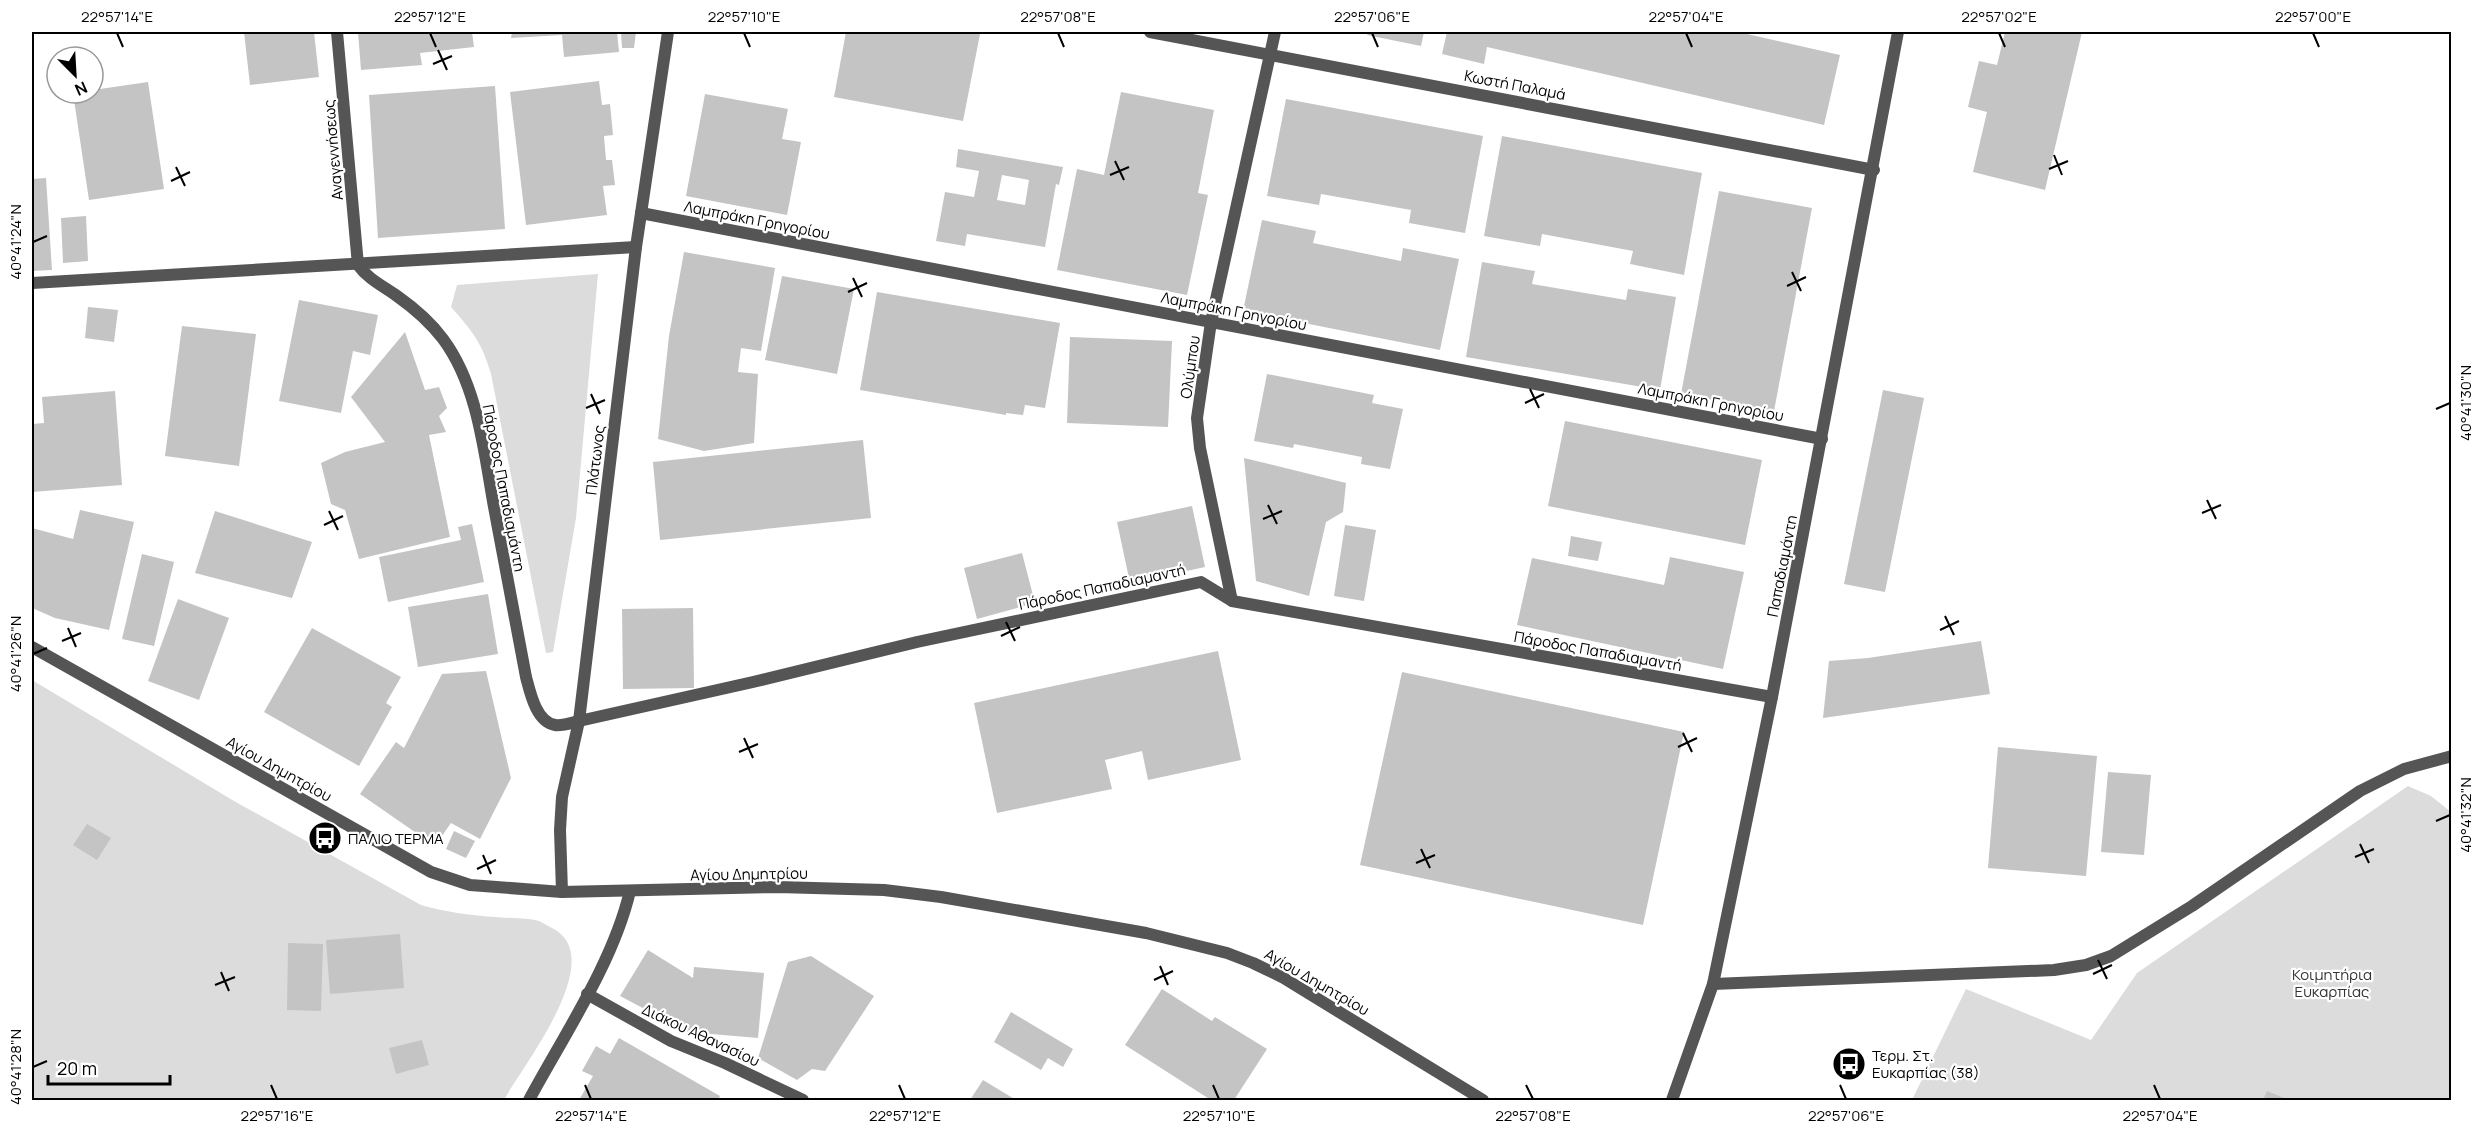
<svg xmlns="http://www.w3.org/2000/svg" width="2483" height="1132" viewBox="0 0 2483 1132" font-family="Manrope,sans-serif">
  <rect width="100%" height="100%" fill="#fff"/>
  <g fill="#dcdcdc">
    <path d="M598 274 576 518 553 652 546 653 491 374C482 343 473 332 451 307L457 285Z"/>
    <path d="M32 680 234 801 421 905C445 912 469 915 494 917 507 918 522 918 535 920 541 921 546 925 552 928 610 957 523 1065 504 1100H32Z"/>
    <path d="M2408 786 2431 796 2451 812V1100H1912L1966 989 2091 1040 2137 973Z"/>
  </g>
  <g fill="#c4c4c4" fill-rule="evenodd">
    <path d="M244 32H314L319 77 250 85Z"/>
    <path d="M358 32H472L474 47 420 53 422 65 361 70Z"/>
    <path d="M512 32H617L619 52 564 57 562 35 511 38Z"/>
    <path d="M621 32H636L634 48H622Z"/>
    <path d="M846 32H964L980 34 963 121 834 97Z"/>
    <path d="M1368 32H1424L1421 46 1367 35Z"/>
    <path d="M1447 32H1738L1840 55 1824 125 1487 47 1484 64 1442 54Z"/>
    <path d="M2005 32H2082L2045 190 1973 172 1987 112 1968 107 1979 61 1997 65Z"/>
    <path d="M599 81 602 105 610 104 613 135 604 136 606 160H612L615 185 603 186 607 215 526 225 510 92Z"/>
    <path d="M148 82 164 189 89 200 73 93H93V90Z"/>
    <path d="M495 86 505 229 378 238 369 95Z"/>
    <path d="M1121 92 1214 110 1198 193 1208 195 1187 295 1057 270 1077 169 1104 175Z"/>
    <path d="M705 94 788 109 782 139 801 142 787 215 686 196Z"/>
    <path d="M1286 99 1483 136 1465 233 1409 223 1411 210 1321 194 1319 205 1267 196Z"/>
    <path d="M1502 136 1702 173 1684 275 1630 264 1633 251 1542 234 1540 246 1484 236Z"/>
    <path d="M958 149 1063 167 1059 185 1056 184 1045 247 967 234 965 246 936 241 945 192 974 197 979 171 956 167ZM1002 175 1029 180 1025 205 997 200Z"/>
    <path d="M46 178 52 270 32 271V179Z"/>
    <path d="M1719 191 1812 208 1774 411 1681 394Z"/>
    <path d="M86 216 88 261 63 263 61 218Z"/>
    <path d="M1262 220 1316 231 1313 243 1401 261 1403 248 1459 259 1440 350 1243 311Z"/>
    <path d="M684 252 775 268 761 351 741 348 738 372 758 374 754 443 704 451 658 439 669 336Z"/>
    <path d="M1482 262 1535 271 1532 284 1626 300 1628 289 1676 297 1660 390 1466 357Z"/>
    <path d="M782 276 854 289 837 374 765 360Z"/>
    <path d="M877 292 1060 323 1045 408 1025 405 1023 415 1006 413V415L860 390Z"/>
    <path d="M299 300 378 315 370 355 353 351 341 413 279 401Z"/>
    <path d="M88 307 118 310 114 342 85 338Z"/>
    <path d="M182 326 256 334 239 466 165 456Z"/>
    <path d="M405 332 425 390 439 387 447 408 439 416 446 432 429 435 450 537 359 559 345 510 331 504 321 463 345 452 385 442 351 397Z"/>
    <path d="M1070 337 1172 341 1168 427 1067 423Z"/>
    <path d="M1267 374 1374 395 1372 403 1403 409 1390 469 1361 464 1362 457 1294 444 1293 448 1254 441Z"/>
    <path d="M1883 390 1924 398 1885 592 1844 584Z"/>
    <path d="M115 391 122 485 32 492V424L44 423 42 397Z"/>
    <path d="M1565 421 1762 460 1745 545 1548 506Z"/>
    <path d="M863 440 871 518 660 540 653 462Z"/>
    <path d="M1244 458 1346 483 1343 512 1326 522 1309 596 1256 581Z"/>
    <path d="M1192 506 1205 567 1130 583 1117 522Z"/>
    <path d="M80 510 134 522 109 630 55 618 32 608V528L73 539Z"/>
    <path d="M215 511 312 542 292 598 195 573Z"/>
    <path d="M472 524 484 582 388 602 379 557 461 540 458 527Z"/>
    <path d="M1345 525 1376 530 1364 601 1334 596Z"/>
    <path d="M1571 536 1602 542 1598 561 1568 556Z"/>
    <path d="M1022 553 1035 603 977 619 964 568Z"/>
    <path d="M142 554 174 562 154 646 122 639Z"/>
    <path d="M1670 557 1744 572 1723 669 1517 625 1532 558 1664 585Z"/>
    <path d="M488 594 498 654 418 667 408 607Z"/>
    <path d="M178 599 229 618 199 700 148 681Z"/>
    <path d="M693 608 694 688 623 689 622 609Z"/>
    <path d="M312 628 401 677 386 703 392 707 359 766 264 712Z"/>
    <path d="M1981 641 1990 694 1823 718 1829 661 1868 658Z"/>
    <path d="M1218 651 1241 760 1148 780 1142 751 1105 760 1112 789 997 813 974 703Z"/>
    <path d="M486 671 511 778 480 839 451 823 435 846 360 794 396 742 404 748 442 674Z"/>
    <path d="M1402 672 1684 732 1643 925 1360 865Z"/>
    <path d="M1998 747 2097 756 2086 876 1988 868Z"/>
    <path d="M2108 772 2151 775 2144 855 2101 852Z"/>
    <path d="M87 824 111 838 97 860 73 845Z"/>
    <path d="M454 831 475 841 466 858 446 849Z"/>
    <path d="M400 934 404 988 330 994 326 940Z"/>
    <path d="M288 943 323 944 321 1011 287 1010Z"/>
    <path d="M648 950 693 978 694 967 764 973 758 1038 688 1032 620 996Z"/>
    <path d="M811 956 874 996 825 1071 812 1069 797 1080 758 1058 788 962Z"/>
    <path d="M1162 989 1212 1021 1215 1017 1267 1049 1234 1100H1211L1125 1045Z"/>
    <path d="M1011 1012 1073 1049 1063 1067 1048 1058 1041 1070 994 1042Z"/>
    <path d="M619 1038 720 1096 718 1100H579L593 1076 582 1071 596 1046 610 1054Z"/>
    <path d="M422 1040 429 1065 396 1074 389 1048Z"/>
    <path d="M983 1080 1016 1100H970Z"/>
    <path d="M2267 1091 2289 1100H2263Z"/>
  </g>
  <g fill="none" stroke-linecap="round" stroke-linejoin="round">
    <g stroke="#555" stroke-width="12">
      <path d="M337 32 358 265C368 279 383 286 397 296 414 308 431 323 443 339 478 386 484 452 494 507 505 564 515 621 526 677 530 692 536 722 555 725 562 726 571 723 579 721L753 682 917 642 1201 582 1232 601 1772 697"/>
      <path d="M1150 32 1874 170"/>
      <path d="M641 213 1822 439"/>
      <path d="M32 283 636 247"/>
      <path d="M1232 601 1200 448 1197 418 1211 322 1275 32"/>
      <path d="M562 892 560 830 562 797 579 721 636 247 668 32"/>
      <path d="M1713 984 2054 970 2086 965 2111 956 2192 906 2360 791 2404 769 2452 756"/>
      <path d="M587 994 671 1041 725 1063 803 1100"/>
      <path d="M529 1100C564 1035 613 963 630 891"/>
      <path d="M1672 1100 1713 984 1772 697 1898 32"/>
    </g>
    <path stroke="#555" stroke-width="12" d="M32 647 431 872 470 885 562 892 778 887 884 890 941 897 1146 933 1227 953 1253 963 1282 977 1483 1100"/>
  </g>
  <path fill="none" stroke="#000" stroke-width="2" d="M117 33 123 47M430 33 436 47M744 33 750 47M1058 33 1064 47M1372 33 1378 47M1686 33 1692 47M1999 33 2005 47M2313 33 2319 47M438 50 447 70M433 64 452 56M2054 155 2062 175M1115 161 1124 180M176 167 185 186M2049 169 2068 161M1110 175 1129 167M171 181 190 172M33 242 47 236M1792 272 1801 291M853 278 862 297M1787 286 1806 277M848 292 867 283M1530 389 1539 408M591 394 600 414M1525 403 1544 394M586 408 605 400M2436 409 2450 403M2207 500 2216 519M1268 505 1277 524M329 511 338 530M2202 513 2221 505M1263 519 1282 511M324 525 343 516M1945 616 1954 635M1006 622 1015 641M68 628 76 647M1940 630 1959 621M1001 636 1020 627M62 641 81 633M33 654 47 648M1683 733 1692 752M744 738 753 758M1678 747 1697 738M739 752 758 744M2436 821 2450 815M2360 844 2369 863M1421 849 1430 868M483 855 491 874M2355 857 2374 849M1416 863 1435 855M477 869 496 860M2098 960 2107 979M1160 966 1168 985M221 972 229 991M2093 974 2112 965M1154 980 1173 971M215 985 235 977M33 1067 47 1061M271 1085 277 1099M585 1085 591 1099M899 1085 905 1099M1213 1085 1219 1099M1526 1085 1533 1099M1840 1085 1846 1099M2154 1085 2160 1099"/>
  <defs>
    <symbol id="bus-disc" viewBox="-11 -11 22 22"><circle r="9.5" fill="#000" stroke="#fff"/><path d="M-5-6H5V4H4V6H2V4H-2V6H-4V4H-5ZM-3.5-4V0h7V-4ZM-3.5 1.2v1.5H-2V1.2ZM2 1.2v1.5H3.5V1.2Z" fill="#fff"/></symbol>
  </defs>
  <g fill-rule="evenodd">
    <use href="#bus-disc" x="306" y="819" width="38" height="38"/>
    <use href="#bus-disc" x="1830" y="1045" width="38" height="38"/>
  </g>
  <g text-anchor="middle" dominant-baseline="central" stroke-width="4.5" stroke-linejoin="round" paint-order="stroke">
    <g font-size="15" fill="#000" stroke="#fff">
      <text transform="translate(1515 85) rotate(11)">Κωστή Παλαμά</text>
      <text transform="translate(333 150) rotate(-95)">Αναγεννήσεως</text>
      <text transform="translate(757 220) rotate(11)">Λαμπράκη Γρηγορίου</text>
      <text transform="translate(1234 311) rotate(11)">Λαμπράκη Γρηγορίου</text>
      <text transform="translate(1190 367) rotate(-82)">Ολύμπου</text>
      <text transform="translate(1711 402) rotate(11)">Λαμπράκη Γρηγορίου</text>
      <text transform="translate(595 460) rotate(-83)">Πλάτωνος</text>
      <text transform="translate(504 488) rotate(79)">Πάροδος Παπαδιαμάντη</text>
      <text transform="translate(1782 566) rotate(-79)">Παπαδιαμάντη</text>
      <text transform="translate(1102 587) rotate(-12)">Πάροδος Παπαδιαμαντή</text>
      <text transform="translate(1598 651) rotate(10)">Πάροδος Παπαδιαμαντή</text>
      <text transform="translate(279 769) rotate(29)">Αγίου Δημητρίου</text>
      <text transform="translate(749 874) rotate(-1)">Αγίου Δημητρίου</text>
      <text transform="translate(1317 982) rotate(30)">Αγίου Δημητρίου</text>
      <text transform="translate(701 1035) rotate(25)">Διάκου Αθανασίου</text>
    </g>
    <g font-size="15" fill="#000" stroke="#fff" text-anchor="start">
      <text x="348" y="838">ΠΑΛΙΟ ΤΕΡΜΑ</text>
      <text x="1872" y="1055">Τερμ. Στ.<tspan x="1872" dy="17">Ευκαρπίας (38)</tspan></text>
    </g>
    <g font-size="15" fill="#333" stroke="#fff">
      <text x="2332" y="974">Κοιμητήρια<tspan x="2332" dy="17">Ευκαρπίας</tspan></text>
    </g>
  </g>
  <rect width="2483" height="1132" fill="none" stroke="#ffffff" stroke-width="66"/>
  <g transform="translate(75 75) rotate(156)"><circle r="28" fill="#ffffff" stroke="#999999" stroke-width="1.5"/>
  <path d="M0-4.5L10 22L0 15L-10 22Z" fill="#000000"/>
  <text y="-9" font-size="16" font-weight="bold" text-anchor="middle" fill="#000000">N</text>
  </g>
  <path d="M48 1075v9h122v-9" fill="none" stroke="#000000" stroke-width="3"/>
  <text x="57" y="1075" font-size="18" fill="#000000" stroke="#ffffff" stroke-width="4.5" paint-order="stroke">20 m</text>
  <rect x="33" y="33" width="2417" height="1066" fill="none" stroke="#000" stroke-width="2"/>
  <g font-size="15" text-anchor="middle" fill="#000">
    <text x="117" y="22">22°57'14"E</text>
    <text x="430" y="22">22°57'12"E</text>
    <text x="744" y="22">22°57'10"E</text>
    <text x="1058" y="22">22°57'08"E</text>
    <text x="1372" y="22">22°57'06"E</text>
    <text x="1686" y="22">22°57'04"E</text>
    <text x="1999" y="22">22°57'02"E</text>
    <text x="2313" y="22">22°57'00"E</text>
    <text transform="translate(16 242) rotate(-90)" y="5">40°41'24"N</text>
    <text transform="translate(2466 403) rotate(-90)" y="5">40°41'30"N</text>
    <text transform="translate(16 654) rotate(-90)" y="5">40°41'26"N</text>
    <text transform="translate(2466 815) rotate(-90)" y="5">40°41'32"N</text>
    <text transform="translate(16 1067) rotate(-90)" y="5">40°41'28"N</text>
    <text x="277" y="1121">22°57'16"E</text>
    <text x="591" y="1121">22°57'14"E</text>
    <text x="905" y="1121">22°57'12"E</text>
    <text x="1219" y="1121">22°57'10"E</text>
    <text x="1533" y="1121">22°57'08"E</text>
    <text x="1846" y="1121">22°57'06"E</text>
    <text x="2160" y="1121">22°57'04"E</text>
  </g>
</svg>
